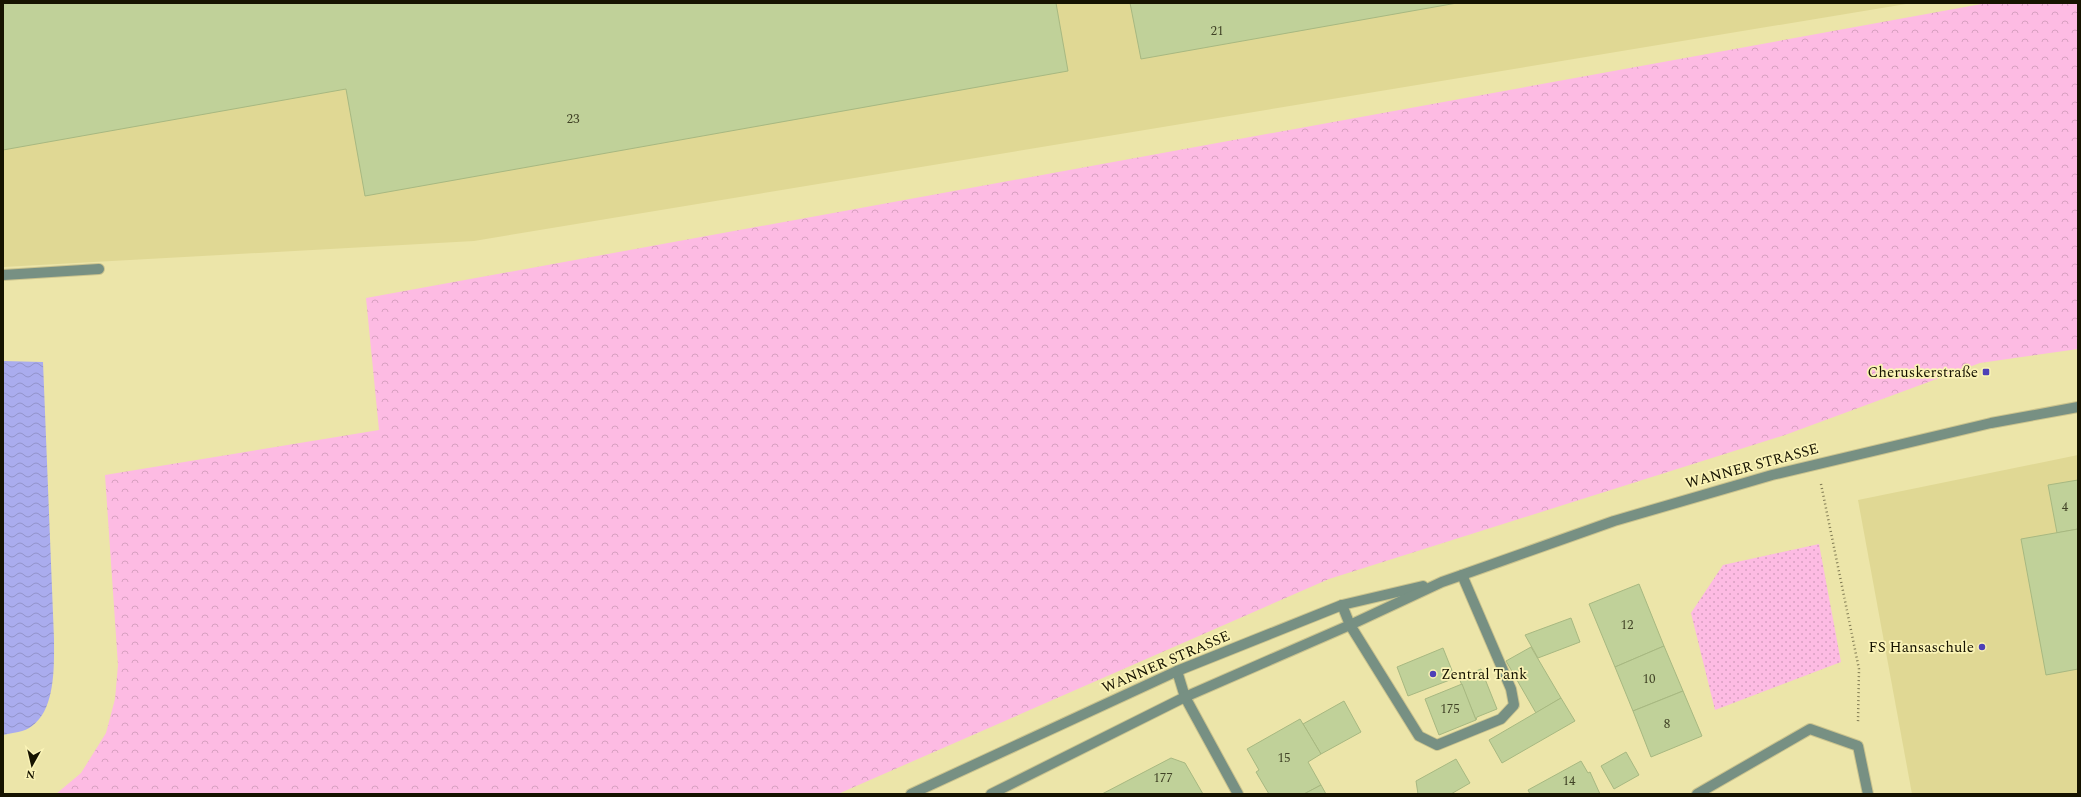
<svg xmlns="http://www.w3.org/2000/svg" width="2081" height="797" viewBox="0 0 2081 797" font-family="Spectral,serif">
  <defs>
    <pattern id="forest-crowns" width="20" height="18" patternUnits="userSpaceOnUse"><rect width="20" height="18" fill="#fdbbe3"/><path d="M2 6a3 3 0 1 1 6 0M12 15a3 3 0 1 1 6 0" fill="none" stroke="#d8a0c1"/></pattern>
    <pattern id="park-dots" width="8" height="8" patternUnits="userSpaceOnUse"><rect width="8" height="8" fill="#fdbbe3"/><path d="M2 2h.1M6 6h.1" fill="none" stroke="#d8a0c1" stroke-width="1.8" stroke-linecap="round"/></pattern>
    <pattern id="water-waves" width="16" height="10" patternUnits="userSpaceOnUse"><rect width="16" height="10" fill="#aaacee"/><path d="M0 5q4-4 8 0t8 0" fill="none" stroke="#9293ca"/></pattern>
  </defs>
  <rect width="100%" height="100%" fill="#ece5a9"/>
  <g fill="#e0d894">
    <path d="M3 3H1912L474 241 3 267Z"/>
    <path d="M2078 455V794H1912L1858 500Z"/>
  </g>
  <path fill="url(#forest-crowns)" d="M1987 3H2078V349L1980 363 1785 435 1329 579 838 794H56L81 773 106 733 115 699 118 665 105 475 379 430 366 298Z"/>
  <path fill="url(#park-dots)" d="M1819 544 1841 662 1715 710 1691 613 1723 565Z"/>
  <path fill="url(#water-waves)" d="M3 361 43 362 54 639C54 664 56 709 32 726 25 732 12 733 3 735Z"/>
  <g fill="#c0d199" stroke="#a7b881">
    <path d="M3 3H1056L1068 71 365 196 346 89 3 150Z"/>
    <path d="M1130 3H1457L1141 59Z"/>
    <path d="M2078 480V529L2057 533 2048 485Z"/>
    <path d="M2078 529V669L2046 675 2021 539Z"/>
    <path d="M1639 584 1664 646 1615 667 1589 604Z"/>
    <path d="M1571 618 1580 642 1538 658 1525 635Z"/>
    <path d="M1664 646 1683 691 1633 711 1615 667Z"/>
    <path d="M1531 647 1561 698 1536 713 1506 661Z"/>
    <path d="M1443 648 1455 678 1408 696 1397 667Z"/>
    <path d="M1481 669 1497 709 1477 717 1476 720 1459 678Z"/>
    <path d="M1462 684 1476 720 1439 735 1425 699Z"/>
    <path d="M1683 691 1702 736 1651 757 1633 711Z"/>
    <path d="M1561 698 1575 721 1502 763 1489 740Z"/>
    <path d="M1344 701 1361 732 1321 754 1303 724Z"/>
    <path d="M1300 719 1321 754 1308 762 1321 785 1304 794H1269L1256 772 1259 770 1247 749Z"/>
    <path d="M1626 752 1639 775 1614 789 1601 766Z"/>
    <path d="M1171 758 1185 763 1203 794H1102Z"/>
    <path d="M1456 759 1470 783 1451 794H1418L1416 781Z"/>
    <path d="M1581 761 1588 773 1590 772 1600 794H1530L1528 790Z"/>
    <path d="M1321 785 1326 794H1304Z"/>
  </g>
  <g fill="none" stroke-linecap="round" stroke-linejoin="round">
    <defs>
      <g id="service">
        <path d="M3 275 99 269"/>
        <path d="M1342 605 1350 625 1419 736 1437 745 1501 719 1514 705 1511 689 1462 575"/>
      </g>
      <g id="minor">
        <path d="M1177 671 1185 697 1238 794"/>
        <path d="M911 794 1177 671 1342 605 1423 586"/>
        <path d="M991 794 1185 697 1350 625 1442 582 1462 575 1614 521 1772 475 1991 423 2078 407"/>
        <path d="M1697 794 1810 729 1858 746 1868 794"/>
      </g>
    </defs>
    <use href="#service" stroke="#cac38e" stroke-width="12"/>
    <use href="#minor" stroke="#cac38e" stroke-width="12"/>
    <path stroke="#807b54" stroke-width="2.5" stroke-dasharray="1 3" stroke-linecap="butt" d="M1821 484 1859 669 1858 723"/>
    <use href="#service" stroke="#779083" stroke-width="10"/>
    <use href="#minor" stroke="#779083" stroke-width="10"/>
  </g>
  <g fill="#4e40b7" stroke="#faf3b6" stroke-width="1.5">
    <rect x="1982" y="368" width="8" height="8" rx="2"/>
    <circle cx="1982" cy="647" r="4"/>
    <circle cx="1433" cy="674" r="4"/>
  </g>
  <g text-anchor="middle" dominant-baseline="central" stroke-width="3.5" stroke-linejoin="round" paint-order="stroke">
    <g font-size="13" fill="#404226">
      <text x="1217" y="31">21</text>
      <text x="573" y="119">23</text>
      <text x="2065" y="507">4</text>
      <text x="1627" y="625">12</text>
      <text x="1649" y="679">10</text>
      <text x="1450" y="709">175</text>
      <text x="1667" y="724">8</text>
      <text x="1284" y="758">15</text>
      <text x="1163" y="778">177</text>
      <text x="1569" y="781">14</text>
    </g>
    <g font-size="15" fill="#161300" stroke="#faf3b6" text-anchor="end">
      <text x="1978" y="372">Cheruskerstraße</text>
      <text x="1974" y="647">FS Hansaschule</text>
      <text x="1441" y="674" text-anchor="start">Zentral Tank</text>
    </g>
    <g font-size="15" fill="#161300" stroke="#faf3b6">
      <text transform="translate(1752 466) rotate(-15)">WANNER STRASSE</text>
      <text transform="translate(1166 662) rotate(-23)">WANNER STRASSE</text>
    </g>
  </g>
  <rect width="2081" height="797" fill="none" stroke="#161300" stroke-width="8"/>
  <g transform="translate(32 765) rotate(188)" stroke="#faf3b6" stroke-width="3" paint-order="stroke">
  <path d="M0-3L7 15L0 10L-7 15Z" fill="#161300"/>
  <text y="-6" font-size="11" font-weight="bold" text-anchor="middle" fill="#161300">N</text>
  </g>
</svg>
